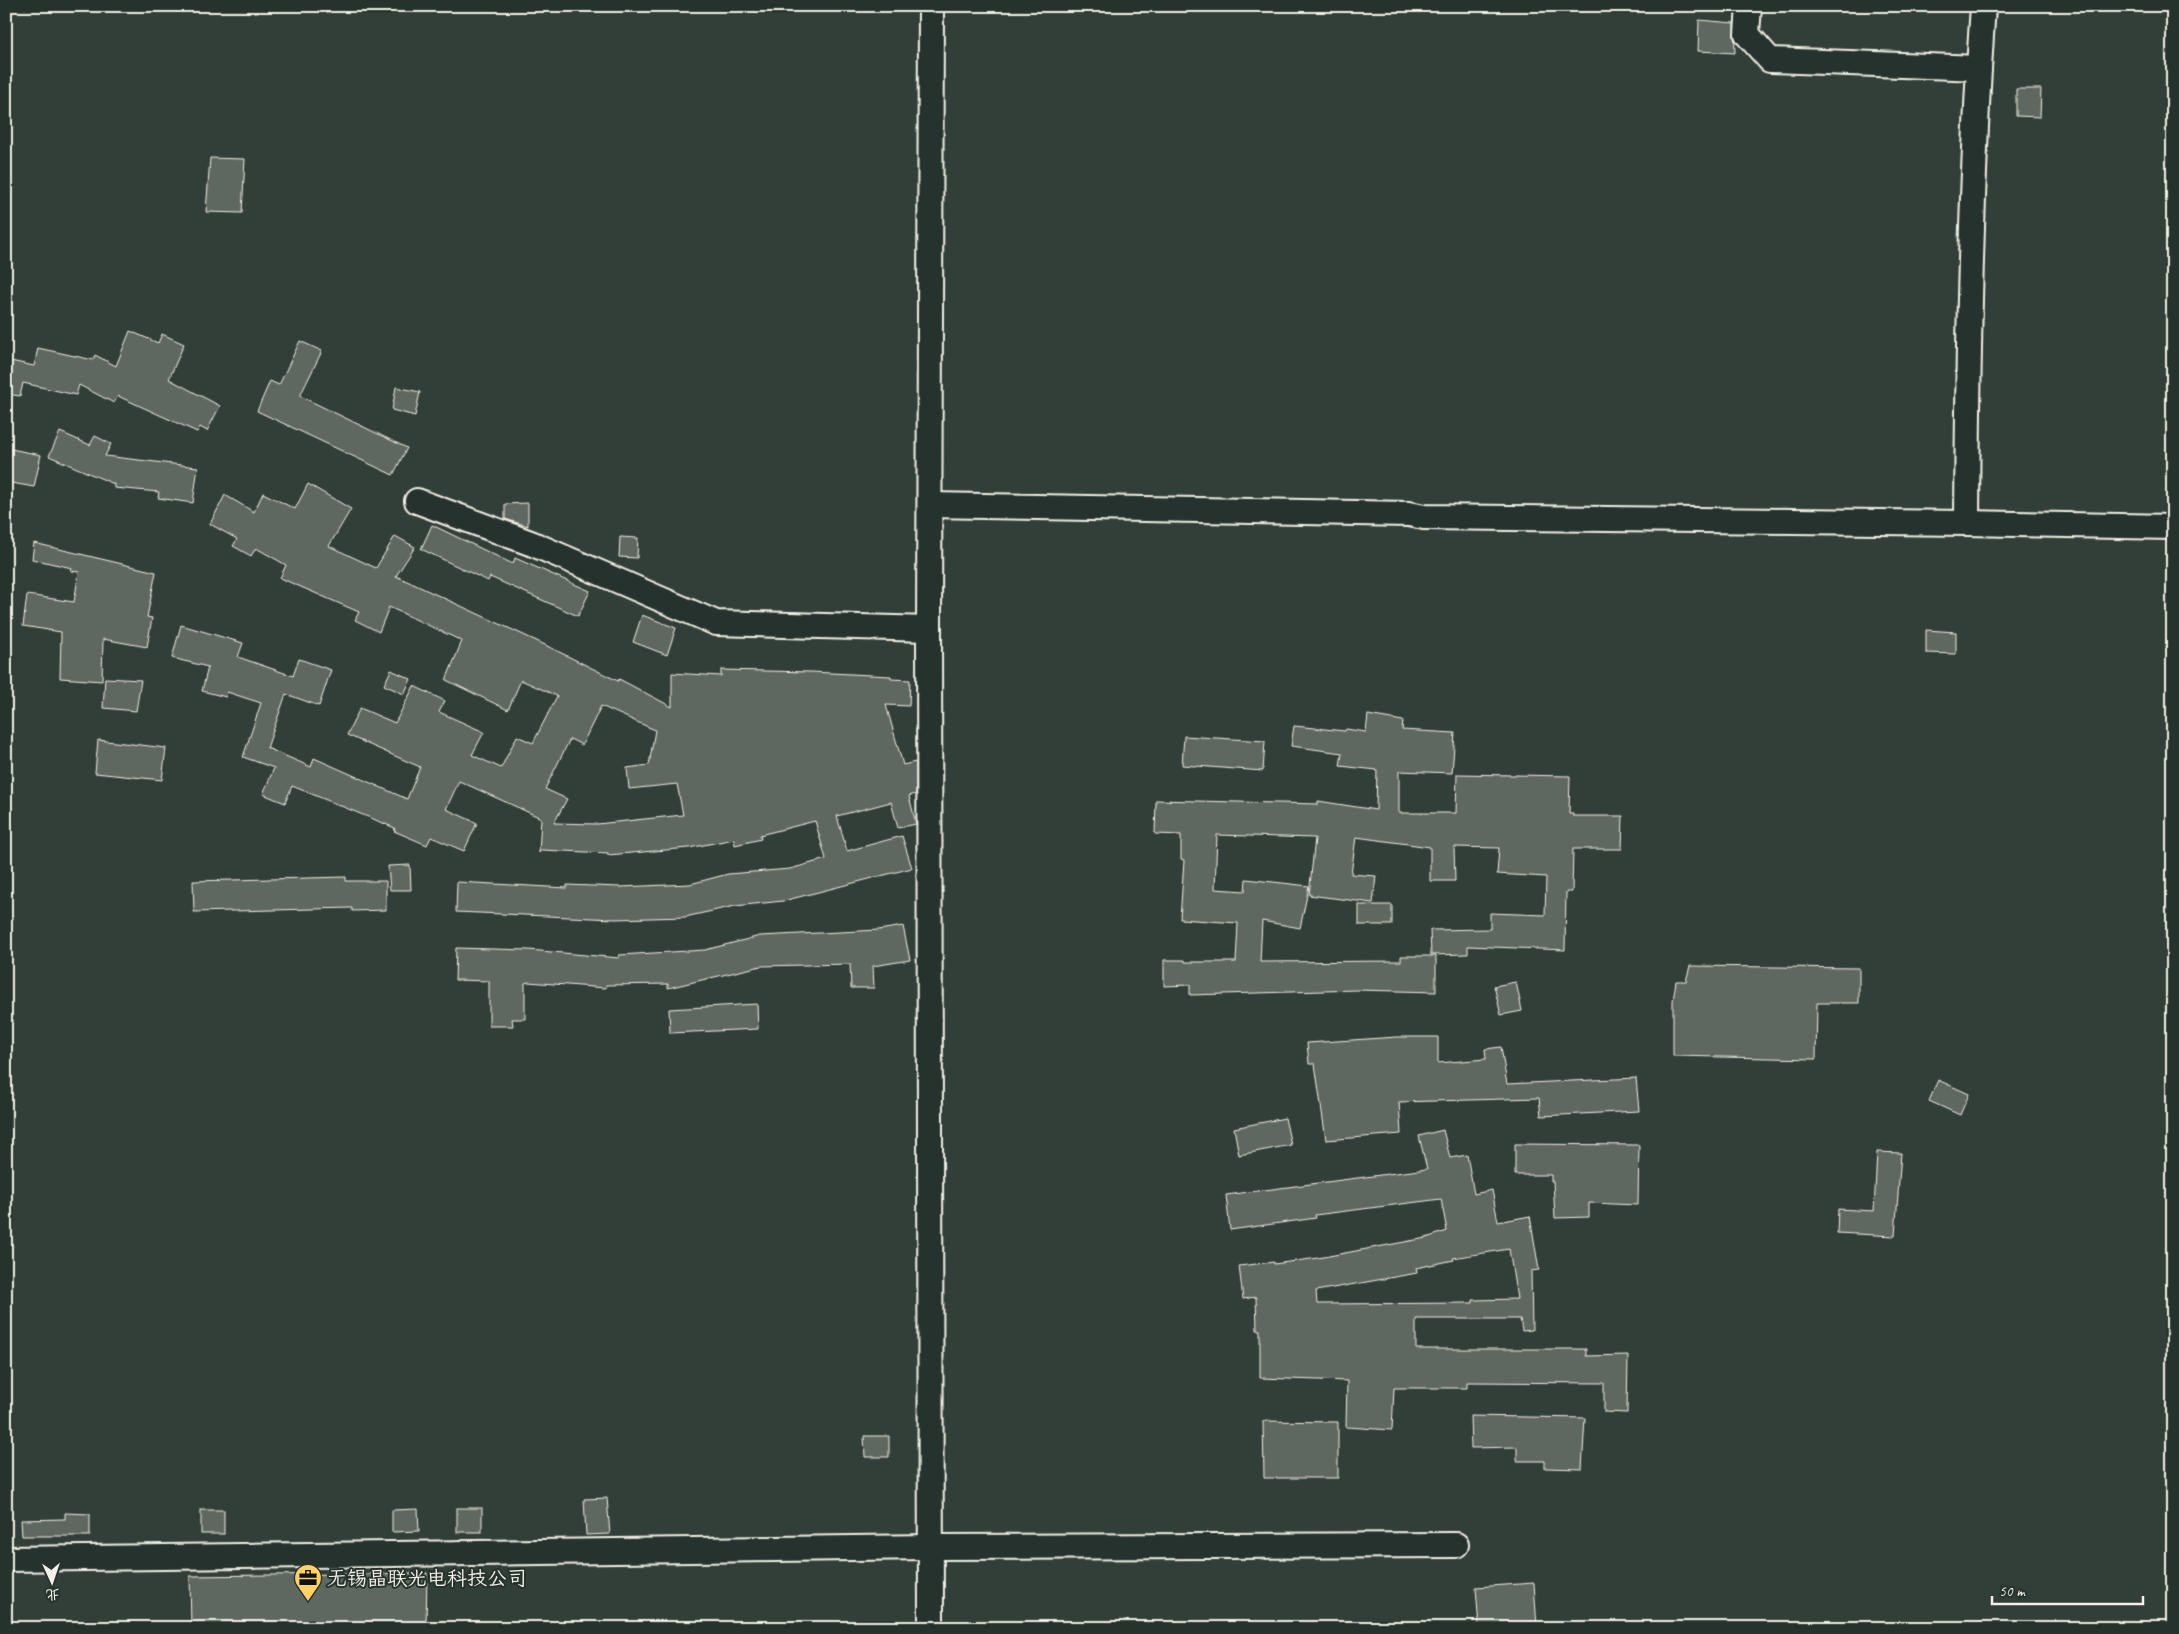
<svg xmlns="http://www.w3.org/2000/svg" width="2179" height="1634" viewBox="0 0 2179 1634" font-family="Caveat,'LXGW WenKai TC',sans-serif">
  <rect width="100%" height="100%" fill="#323e38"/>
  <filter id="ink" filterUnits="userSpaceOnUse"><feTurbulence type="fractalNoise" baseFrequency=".02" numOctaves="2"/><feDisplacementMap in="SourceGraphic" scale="10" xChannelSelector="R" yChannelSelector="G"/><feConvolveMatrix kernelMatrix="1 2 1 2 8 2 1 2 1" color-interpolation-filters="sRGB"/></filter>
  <g filter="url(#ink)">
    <g fill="#5f6861" stroke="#f4f1e8" fill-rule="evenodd">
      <path d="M1699 20 1734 23 1735 53 1698 51Z"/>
      <path d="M2016 89H2041L2040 117 2016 116Z"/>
      <path d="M210 158 245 159 242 213 206 212Z"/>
      <path d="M130 331 158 343 162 334 184 344 169 379 220 406 207 431 200 427 197 432 118 396 114 403 79 385 76 395 23 383 20 396 6 394V360L34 366 38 348 93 360 95 355 116 366Z"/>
      <path d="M300 341 322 351 300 396 407 448 393 475 257 411 270 381 279 385Z"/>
      <path d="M396 387 420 392 415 416 392 410Z"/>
      <path d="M60 432 90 445 95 436 111 444 105 456 198 467 193 503 158 498 159 492 114 488V484L49 456Z"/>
      <path d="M6 448 41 455 34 487 6 482Z"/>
      <path d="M308 484 351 509 329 546 376 568 395 536 415 547 396 576 541 643 618 681 619 679 672 707V673L721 676V670L811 672 891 676V679L910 680 909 706 886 705 903 765 916 762V794L909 796 916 824 898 828 891 802 837 816 847 851 902 836 912 868 783 901 735 906 685 917 615 919 456 912 457 882 567 888V885L620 887 690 884 728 874 790 869 826 859 815 821 760 835 761 839 735 845 734 839 689 848 608 855V853L541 850 539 853 541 818 459 781 446 809 477 823 464 851 431 837 427 845 394 831 395 828 292 786 285 803 263 794 274 768 243 757 261 703 227 692 226 697 202 691 208 667 172 658 181 625 243 643 238 657 293 676 299 659 331 670 319 706 286 694 267 748 311 767 314 758 407 799 420 767 347 735 360 708 395 723 414 686 445 701 439 712 484 732 472 755 501 768 517 736 533 743 557 696 521 680 508 710 446 680 462 641 389 607 379 632 355 620 359 612 280 578 286 565 256 548 251 556 233 546 237 539 210 524 225 495 254 512 263 493 295 509ZM601 706 655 730 649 765 627 768 629 789 677 784 683 815 597 824 554 823 567 799 545 789 570 739 582 745Z"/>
      <path d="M528 503V526L505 519V504Z"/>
      <path d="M432 525 513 564 515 558 590 591 578 616 490 577 488 581 421 549Z"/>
      <path d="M620 537 638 538 637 558 619 557Z"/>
      <path d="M34 543 156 572 147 617 152 618 147 647 103 639 102 681 60 678 61 632 23 626 27 595 74 602 79 572 71 571 72 568 32 559Z"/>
      <path d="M642 615 676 628 667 655 633 642Z"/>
      <path d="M1926 630 1956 632V654L1926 653Z"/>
      <path d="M391 670 411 679 404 694 384 685Z"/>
      <path d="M105 678 141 680 136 711 103 708Z"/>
      <path d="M1368 715 1403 721 1402 730 1455 733 1452 773 1399 771V813H1456L1457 774 1570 776 1569 814H1573V816H1623L1622 849H1573L1572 892H1566L1565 950 1468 946V954L1431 955 1430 930 1490 929V913L1545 915 1546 877 1497 874 1499 848 1454 847 1455 881H1430V847L1356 837 1351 874 1376 876 1373 903 1309 895 1315 838 1217 835 1215 889 1245 891 1246 879 1309 886 1300 928 1262 921 1260 962 1401 961V956H1436V992L1357 990 1190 995V985L1164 986V960H1185V962H1236L1238 923 1180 919 1184 860 1181 859V835L1155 834 1156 800 1318 804V801L1376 810 1377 770 1340 766 1342 753 1291 746 1294 726 1345 731 1346 729 1366 732Z"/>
      <path d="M1184 736 1265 741 1263 771 1182 765Z"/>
      <path d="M98 740 166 748 162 780 95 773Z"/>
      <path d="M410 865 411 890H390L388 866Z"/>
      <path d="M346 877V881H386V910L352 911V908L194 912 193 881Z"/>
      <rect x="1359" y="905" width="33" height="20"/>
      <path d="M903 926 910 960 873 966 874 988H851L850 964 761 966 668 988V984L606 985V988L528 982 525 983V1019H512L513 1026H489V981L455 980 456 948 529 950 619 958V955L705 950 760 936 879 930Z"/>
      <path d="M1690 966 1859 968V1003H1817L1816 1059 1673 1056V1001L1676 981H1686Z"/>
      <path d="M1516 982 1522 1011 1501 1015 1494 986Z"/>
      <path d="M757 1004 758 1029 670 1033 669 1009Z"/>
      <path d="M1397 1037H1438V1063L1486 1059 1485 1049 1501 1047 1507 1084 1636 1078 1639 1111 1541 1116 1539 1098 1399 1102 1401 1134 1326 1140 1315 1064H1309L1307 1043Z"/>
      <path d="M1938 1080 1969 1094 1960 1115 1929 1101Z"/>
      <path d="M1285 1118 1291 1145 1239 1155 1234 1128Z"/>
      <path d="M1443 1130 1450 1158 1467 1155 1474 1194 1492 1190 1498 1222 1530 1216 1539 1270 1531 1271 1532 1330 1522 1331 1520 1319H1416V1349H1586V1356L1628 1355 1627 1413 1604 1412V1383L1467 1382V1388H1394L1392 1430 1346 1427 1347 1381 1260 1378V1330H1257L1256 1297 1243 1299 1239 1266 1274 1262V1264L1318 1258 1426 1238 1447 1231 1441 1199 1315 1215 1316 1218 1230 1230 1226 1195 1427 1169 1419 1136ZM1509 1249 1517 1299 1473 1300V1303L1317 1304 1316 1291 1417 1273 1416 1268 1454 1260 1453 1258Z"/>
      <path d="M1515 1144 1639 1145 1638 1205 1589 1203V1217L1555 1218 1553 1181H1551V1175H1515Z"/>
      <path d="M1877 1152 1901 1153 1895 1236 1837 1233 1838 1209 1874 1211Z"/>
      <path d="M1470 1416 1585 1418 1582 1469 1545 1468V1461H1517V1447L1471 1448Z"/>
      <path d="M1263 1421 1338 1422V1478H1264Z"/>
      <path d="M864 1436H889V1457H865Z"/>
      <path d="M607 1498 610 1534 586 1535 584 1499Z"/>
      <rect x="457" y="1508" width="25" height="24"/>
      <path d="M418 1509 419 1531 392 1532V1510Z"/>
      <rect x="201" y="1510" width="23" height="24"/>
      <path d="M65 1513 90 1514V1536H22L21 1520 65 1519Z"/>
      <path d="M427 1573 426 1628H191L190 1576Z"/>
      <path d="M1534 1583 1537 1628H1479L1476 1587Z"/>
    </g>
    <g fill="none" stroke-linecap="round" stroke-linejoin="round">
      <defs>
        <g id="street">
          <path d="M931 6 929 629 931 1628"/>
          <path d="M1749 6 1747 34 1770 60 1979 68"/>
          <path d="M417 501 533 544 716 623 929 629"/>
          <path d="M930 505 1409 514 1424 517 1967 523 2173 527"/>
          <path d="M1967 523C1968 351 1971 178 1983 6"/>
          <path d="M6 1559 931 1547 1456 1545"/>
        </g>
      </defs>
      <use href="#street" stroke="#f4f1e8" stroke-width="28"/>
      <use href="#street" stroke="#26332d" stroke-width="24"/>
    </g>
  </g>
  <defs>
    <symbol id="office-pin" viewBox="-11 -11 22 30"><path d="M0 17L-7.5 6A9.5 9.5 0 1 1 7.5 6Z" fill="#ffd166" stroke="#26332d"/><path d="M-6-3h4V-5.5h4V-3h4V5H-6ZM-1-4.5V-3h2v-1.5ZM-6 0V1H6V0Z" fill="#111"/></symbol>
  </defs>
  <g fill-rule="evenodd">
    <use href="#office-pin" x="292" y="1562" width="32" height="43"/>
  </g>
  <g text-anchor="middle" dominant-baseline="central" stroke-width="4" stroke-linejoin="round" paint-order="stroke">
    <g font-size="20" fill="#f4f1e8" stroke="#26332d" text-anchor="start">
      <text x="327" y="1578">无锡晶联光电科技公司</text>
    </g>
  </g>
  <rect width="2179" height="1634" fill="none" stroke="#26332d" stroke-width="25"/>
  <rect x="12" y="12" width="2154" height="1609" fill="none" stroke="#f4f1e8" stroke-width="2" filter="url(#ink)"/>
  <g transform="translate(52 1582) rotate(177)" stroke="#26332d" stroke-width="4" paint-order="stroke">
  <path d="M0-4L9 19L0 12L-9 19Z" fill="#f4f1e8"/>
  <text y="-8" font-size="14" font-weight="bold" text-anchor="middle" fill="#f4f1e8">北</text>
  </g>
  <path d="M1992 1596v8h151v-8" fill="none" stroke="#f4f1e8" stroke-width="2.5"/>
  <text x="1999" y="1596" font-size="15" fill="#f4f1e8" stroke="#26332d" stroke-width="4" paint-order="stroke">50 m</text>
</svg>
